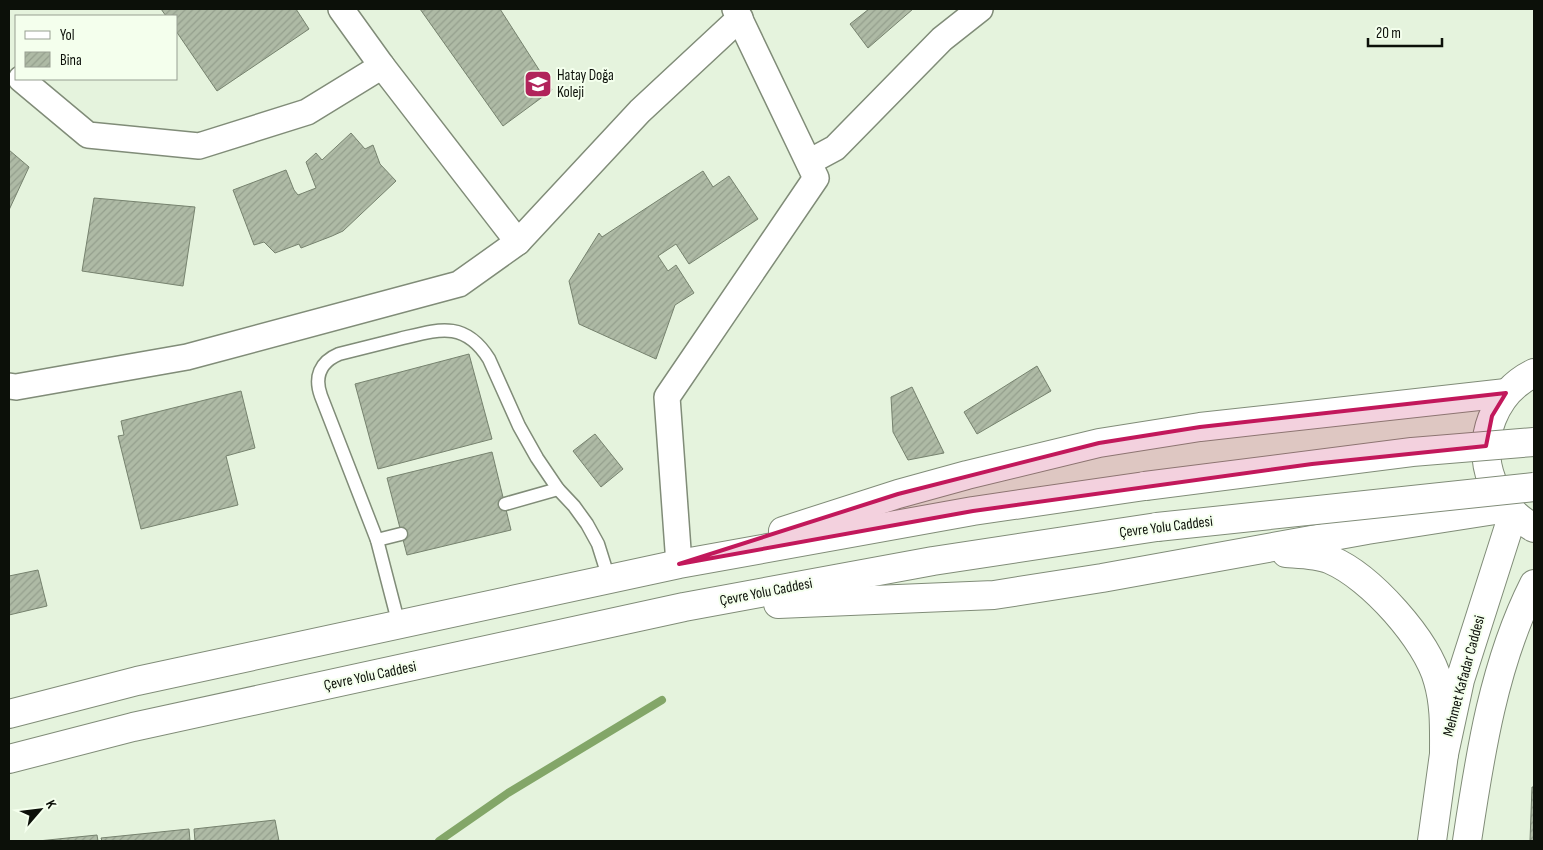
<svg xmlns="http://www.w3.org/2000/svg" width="1543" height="850" viewBox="0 0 1543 850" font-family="'Sofia Sans Condensed',sans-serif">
  <defs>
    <pattern id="building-hatch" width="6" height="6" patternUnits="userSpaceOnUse" patternTransform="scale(1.25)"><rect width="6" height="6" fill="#aebaa5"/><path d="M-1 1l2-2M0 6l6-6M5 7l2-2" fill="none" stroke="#949f8d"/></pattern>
  </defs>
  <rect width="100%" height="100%" fill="#e5f3dd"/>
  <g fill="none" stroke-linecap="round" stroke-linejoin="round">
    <path stroke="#83a668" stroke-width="8" d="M439 841 508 793 662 700"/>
  </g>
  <g fill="url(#building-hatch)" stroke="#76826e">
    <path d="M161 9H296L309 29 217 91 176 31V16H166Z"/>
    <path d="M420 9H500L552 90 503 126Z"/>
    <path d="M869 9H913L868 48 850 24Z"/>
    <path d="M351 133 365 149 373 145 380 164 396 181 343 231 332 236 301 248 299 244 275 253 264 242 254 245 233 190 286 170 294 190 298 195 316 188 306 162 316 153 322 160Z"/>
    <path d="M9 150 29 167 9 210Z"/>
    <path d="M703 171 713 187 729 176 758 219 689 264 676 244 658 256 668 271 676 265 694 293 675 305 656 359 579 324 569 281 599 233 602 237Z"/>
    <path d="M94 198 195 207 183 286 82 271Z"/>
    <path d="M469 354 492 439 378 469 355 384Z"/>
    <path d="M1037 366 1051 391 977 434 964 412Z"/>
    <path d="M912 387 944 453 908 460 893 432 891 397Z"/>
    <path d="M241 391 255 448 226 456 238 505 141 529 118 436 124 435 121 421Z"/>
    <path d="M595 434 623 469 601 487 573 451Z"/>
    <path d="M492 452 511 530 407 555 387 478Z"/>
    <path d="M38 570 47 606 9 615V576Z"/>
    <path d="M1532 787H1534V841H1530Z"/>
    <path d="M275 820 279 841H195L194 829Z"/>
    <path d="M189 829 190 841H102L101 838Z"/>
    <path d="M97 835 98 841H38Z"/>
  </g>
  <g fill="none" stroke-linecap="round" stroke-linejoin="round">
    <defs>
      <g id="service">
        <path d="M505 504 558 489"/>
        <path d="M377 540 401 534"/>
        <path d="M399 625 377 540 321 396C314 377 320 362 339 354 359 349 379 344 399 339 437 330 464 319 489 359L519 426 537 458 558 489 574 506 587 524 598 544 609 579"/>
      </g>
      <g id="minor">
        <path d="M341 9 382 66 518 242"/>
        <path d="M21 79 88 135 199 146 307 112 382 66"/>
        <path d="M809 162 835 148 942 39 980 9"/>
        <path d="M9 386 16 387 187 357 459 284 518 242 640 111 740 18"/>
        <path d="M679 564 667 397 816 178 735 9"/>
      </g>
      <path id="tertiary" d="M1534 373C1494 392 1476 440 1492 481 1493 485 1495 491 1498 495 1508 509 1519 520 1534 528"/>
      <g id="secondary">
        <path d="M1432 841 1444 754 1460 680 1513 514"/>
        <path d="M1467 841C1480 754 1494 663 1534 584"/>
      </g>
      <g id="trunk">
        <path d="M783 531 898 494 967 475 1099 443 1200 427 1506 393"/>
        <path d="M1286 553C1300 554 1318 554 1331 560 1371 577 1427 640 1438 681 1445 705 1444 729 1444 754"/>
        <path d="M778 604 994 595 1102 578 1367 530 1508 508"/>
        <path d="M9 714 137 681 679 564 973 511 1145 486"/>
        <path d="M9 759 133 727 684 607 933 561 1157 527"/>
      </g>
    </defs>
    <use href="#service" stroke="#808c78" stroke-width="15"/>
    <use href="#minor" stroke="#808c78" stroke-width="28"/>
    <use href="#tertiary" stroke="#808c78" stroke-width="30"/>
    <use href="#secondary" stroke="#808c78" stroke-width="30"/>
    <use href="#trunk" stroke="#808c78" stroke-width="30"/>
    <use href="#service" stroke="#fff" stroke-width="12"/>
    <use href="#minor" stroke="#fff" stroke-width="25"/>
    <use href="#tertiary" stroke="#fff" stroke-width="28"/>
    <use href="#secondary" stroke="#fff" stroke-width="28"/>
    <use href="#trunk" stroke="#fff" stroke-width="28"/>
    <defs>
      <g id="trunk-bridge">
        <path d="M1145 486 1412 452 1534 442"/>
        <path d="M1157 527 1534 487"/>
      </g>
    </defs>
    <use href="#trunk-bridge" stroke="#808c78" stroke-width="30" stroke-linecap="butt"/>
    <use href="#trunk-bridge" stroke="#fff" stroke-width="28"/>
  </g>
  <path fill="#c2185b" fill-opacity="0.2" stroke="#c2185b" stroke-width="4" stroke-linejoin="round" d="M1506 393 1492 416 1486 446 1312 464 973 511 679 564 898 494 1099 443 1200 427Z"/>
  <defs>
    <symbol id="school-square" viewBox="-11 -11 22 22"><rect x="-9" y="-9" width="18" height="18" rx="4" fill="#b1235b" stroke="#f4ffed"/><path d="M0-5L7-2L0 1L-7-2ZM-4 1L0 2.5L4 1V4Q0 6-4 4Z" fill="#fff"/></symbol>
  </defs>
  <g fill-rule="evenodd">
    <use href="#school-square" x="522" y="68" width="32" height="32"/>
  </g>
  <g text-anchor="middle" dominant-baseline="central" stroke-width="4" stroke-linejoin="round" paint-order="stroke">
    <g font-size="15" fill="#0c1009" stroke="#f4ffed" text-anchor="start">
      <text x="557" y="75">Hatay Doğa<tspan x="557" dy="17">Koleji</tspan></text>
    </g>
    <g font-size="15" fill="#0c1009" stroke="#f4ffed">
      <text transform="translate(1166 527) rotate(-7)">Çevre Yolu Caddesi</text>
      <text transform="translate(766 592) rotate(-11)">Çevre Yolu Caddesi</text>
      <text transform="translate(370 676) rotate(-12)">Çevre Yolu Caddesi</text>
      <text transform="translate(1464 676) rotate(-75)">Mehmet Kafadar Caddesi</text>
    </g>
  </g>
  <rect width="1543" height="850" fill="none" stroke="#0c1009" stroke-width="20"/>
  <rect x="15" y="15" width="162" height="65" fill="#f4ffed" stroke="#979f92"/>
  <rect x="25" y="31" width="25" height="8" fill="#ffffff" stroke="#979f92"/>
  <text x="60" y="40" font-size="15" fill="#0c1009">Yol</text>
  <rect x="25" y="52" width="25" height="15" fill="url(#building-hatch)" stroke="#979f92"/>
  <text x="60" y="65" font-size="15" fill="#0c1009">Bina</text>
  <g transform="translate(40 810) rotate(62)" stroke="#f4ffed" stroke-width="4" paint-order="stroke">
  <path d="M0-4L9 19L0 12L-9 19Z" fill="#0c1009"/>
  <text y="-8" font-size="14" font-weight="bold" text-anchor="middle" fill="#0c1009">K</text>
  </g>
  <path d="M1368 38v8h74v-8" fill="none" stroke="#0c1009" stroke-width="2.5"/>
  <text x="1376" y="38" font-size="15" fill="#0c1009" stroke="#f4ffed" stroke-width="4" paint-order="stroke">20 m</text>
</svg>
